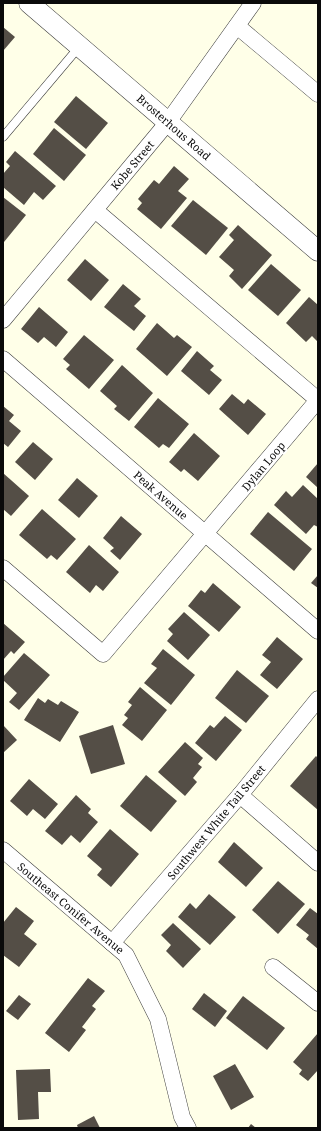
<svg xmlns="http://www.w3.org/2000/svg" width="321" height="1131" viewBox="0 0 321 1131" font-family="'Noto Serif',serif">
  <rect width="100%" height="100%" fill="#ffffe8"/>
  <g fill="#544e46">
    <path d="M3 27 15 37 3 51Z"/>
    <path d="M76 96 108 123 86 149 54 122Z"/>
    <path d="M54 128 86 155 64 181 33 154Z"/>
    <path d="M15 151 56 186 43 200 34 192 24 205 3 187V174L10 166 6 162Z"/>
    <path d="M174 166 189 179 178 191 187 198 161 229 137 209 142 203 138 199 154 180 159 184Z"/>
    <path d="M3 197 26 215 4 242 3 241Z"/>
    <path d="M193 200 228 228 206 255 171 226Z"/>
    <path d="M238 225 272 255 242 289 229 276 234 270 219 257 234 240 229 235Z"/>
    <path d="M85 259 109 280 91 301 67 280Z"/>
    <path d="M271 264 301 290 278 316 248 290Z"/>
    <path d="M123 284 141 299 134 306 146 316 134 331 104 307Z"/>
    <path d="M309 297 318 305V342L312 336 306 342 286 323Z"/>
    <path d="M39 307 68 332 56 347 44 337 38 343 21 329Z"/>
    <path d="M157 323 174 338 177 335 192 347 167 376 136 349Z"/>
    <path d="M84 335 114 360 89 389 66 369 70 365 63 359Z"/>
    <path d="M197 351 214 366 210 370 222 380 209 395 181 371Z"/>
    <path d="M122 365 153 393 129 421 114 409 117 406 100 391Z"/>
    <path d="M232 394 244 404 248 399 266 414 248 435 219 409Z"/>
    <path d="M158 398 189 424 169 448 163 444 159 448 134 427Z"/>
    <path d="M3 406 14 415 9 421 21 431 8 447 3 443Z"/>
    <path d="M194 433 220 456 198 481 184 469 181 472 169 462Z"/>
    <path d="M33 442 53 459 35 480 15 462Z"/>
    <path d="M318 463V488L306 477Z"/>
    <path d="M3 473 29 496 11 516 3 509Z"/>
    <path d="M77 478 98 496 79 518 58 500Z"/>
    <path d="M303 485 318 499V527L314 525 306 534 274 505 286 491 292 497Z"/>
    <path d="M42 509 76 539 57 560 51 555 47 559 19 535Z"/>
    <path d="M268 512 312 549 294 571 250 534Z"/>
    <path d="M121 516 142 534 120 560 110 551 114 548 103 538Z"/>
    <path d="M89 545 119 572 103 591 96 585 90 593 66 572Z"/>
    <path d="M318 575V588L311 583Z"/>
    <path d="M213 583 241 607 219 632 188 606 201 590 205 593Z"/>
    <path d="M184 612 210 635 188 660 167 641 173 634 168 629Z"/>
    <path d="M3 623 25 642 14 654 11 651 3 660Z"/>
    <path d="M277 637 303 659 277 689 260 675 271 662 262 655Z"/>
    <path d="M163 649 195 675 171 705 144 683 157 668 151 664Z"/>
    <path d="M24 653 50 675 19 710 9 702 17 693 3 680V677Z"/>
    <path d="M237 670 269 696 246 723 215 698Z"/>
    <path d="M140 687 167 710 142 741 122 725 128 718 124 715 132 705 128 702Z"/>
    <path d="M38 698 45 703 48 699 58 705 61 701 79 712 60 742 24 720Z"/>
    <path d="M225 716 242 730 216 761 195 743 210 725 214 728Z"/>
    <path d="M3 725 17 740 3 753Z"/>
    <path d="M113 725 125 764 91 774 79 736Z"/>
    <path d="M185 742 203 758 198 764 202 767 193 778 197 782 185 796 158 772Z"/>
    <path d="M316 756 318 758V810L290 786Z"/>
    <path d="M146 775 177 801 151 832 120 806Z"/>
    <path d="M29 779 58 804 45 819 33 809 27 816 10 801Z"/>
    <path d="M76 795 91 809 88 813 98 822 80 843 71 835 62 845 45 831Z"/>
    <path d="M110 829 139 854 111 887 97 875 102 869 87 856Z"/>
    <path d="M234 842 263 868 246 887 218 862Z"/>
    <path d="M278 881 305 904 278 934 252 910Z"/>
    <path d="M209 894 236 917 210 945 178 917 190 903 196 909Z"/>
    <path d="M16 907 34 921 24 934 37 944 19 967 3 955V923Z"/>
    <path d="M310 908 318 914V949L306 939 309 935 296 925Z"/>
    <path d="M173 923 201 949 183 968 166 951 171 945 161 935Z"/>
    <path d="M88 978 105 991 92 1006 96 1009 82 1027 86 1030 69 1052 45 1033Z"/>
    <path d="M204 993 227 1011 215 1027 192 1009Z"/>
    <path d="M19 995 31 1004 18 1020 6 1011Z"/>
    <path d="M243 996 285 1028 267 1050 226 1018Z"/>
    <path d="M318 1033V1070L308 1081 299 1074 302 1070 293 1062Z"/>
    <path d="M235 1064 254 1097 231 1110 213 1076Z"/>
    <path d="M50 1069 51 1092H38L39 1119 18 1120 16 1070Z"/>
    <path d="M94 1116 100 1128H78L77 1125Z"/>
    <path d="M251 1124 256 1128H248Z"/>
  </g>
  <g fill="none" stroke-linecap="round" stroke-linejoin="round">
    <defs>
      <path id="service" d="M3 137 79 47"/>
      <g id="minor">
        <path d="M237 26 318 94"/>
        <path d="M3 320 168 122 253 3"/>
        <path d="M3 359 318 631"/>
        <path d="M3 568 103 654 318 400 95 210"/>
        <path d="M240 795 318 863"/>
        <path d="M3 850 126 955 158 1019 182 1117 188 1128"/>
        <path d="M112 943 240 795 318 699"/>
        <path d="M273 967 318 1003"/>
      </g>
      <path id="tertiary" d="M29 3 318 251"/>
    </defs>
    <use href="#service" stroke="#3d3d3d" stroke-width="9"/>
    <use href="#minor" stroke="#3d3d3d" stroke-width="17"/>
    <use href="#tertiary" stroke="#3d3d3d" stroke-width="21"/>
    <use href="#service" stroke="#fff" stroke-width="8"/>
    <use href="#minor" stroke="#fff" stroke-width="16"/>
    <use href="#tertiary" stroke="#fff" stroke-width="20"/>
  </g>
  <g text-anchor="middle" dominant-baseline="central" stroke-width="4" stroke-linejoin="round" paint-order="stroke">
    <g font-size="11" fill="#0a0a0a" stroke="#fff">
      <text transform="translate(174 127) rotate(41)">Brosterhous Road</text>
      <text transform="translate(132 165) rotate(-50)">Kobe Street</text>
      <text transform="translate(263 466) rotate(-50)">Dylan Loop</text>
      <text transform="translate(161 495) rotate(41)">Peak Avenue</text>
      <text transform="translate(216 822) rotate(-50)">Southwest White Tail Street</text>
      <text transform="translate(71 908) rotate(40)">Southeast Conifer Avenue</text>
    </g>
  </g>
  <rect width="321" height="1131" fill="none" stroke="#0a0a0a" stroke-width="8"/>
</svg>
